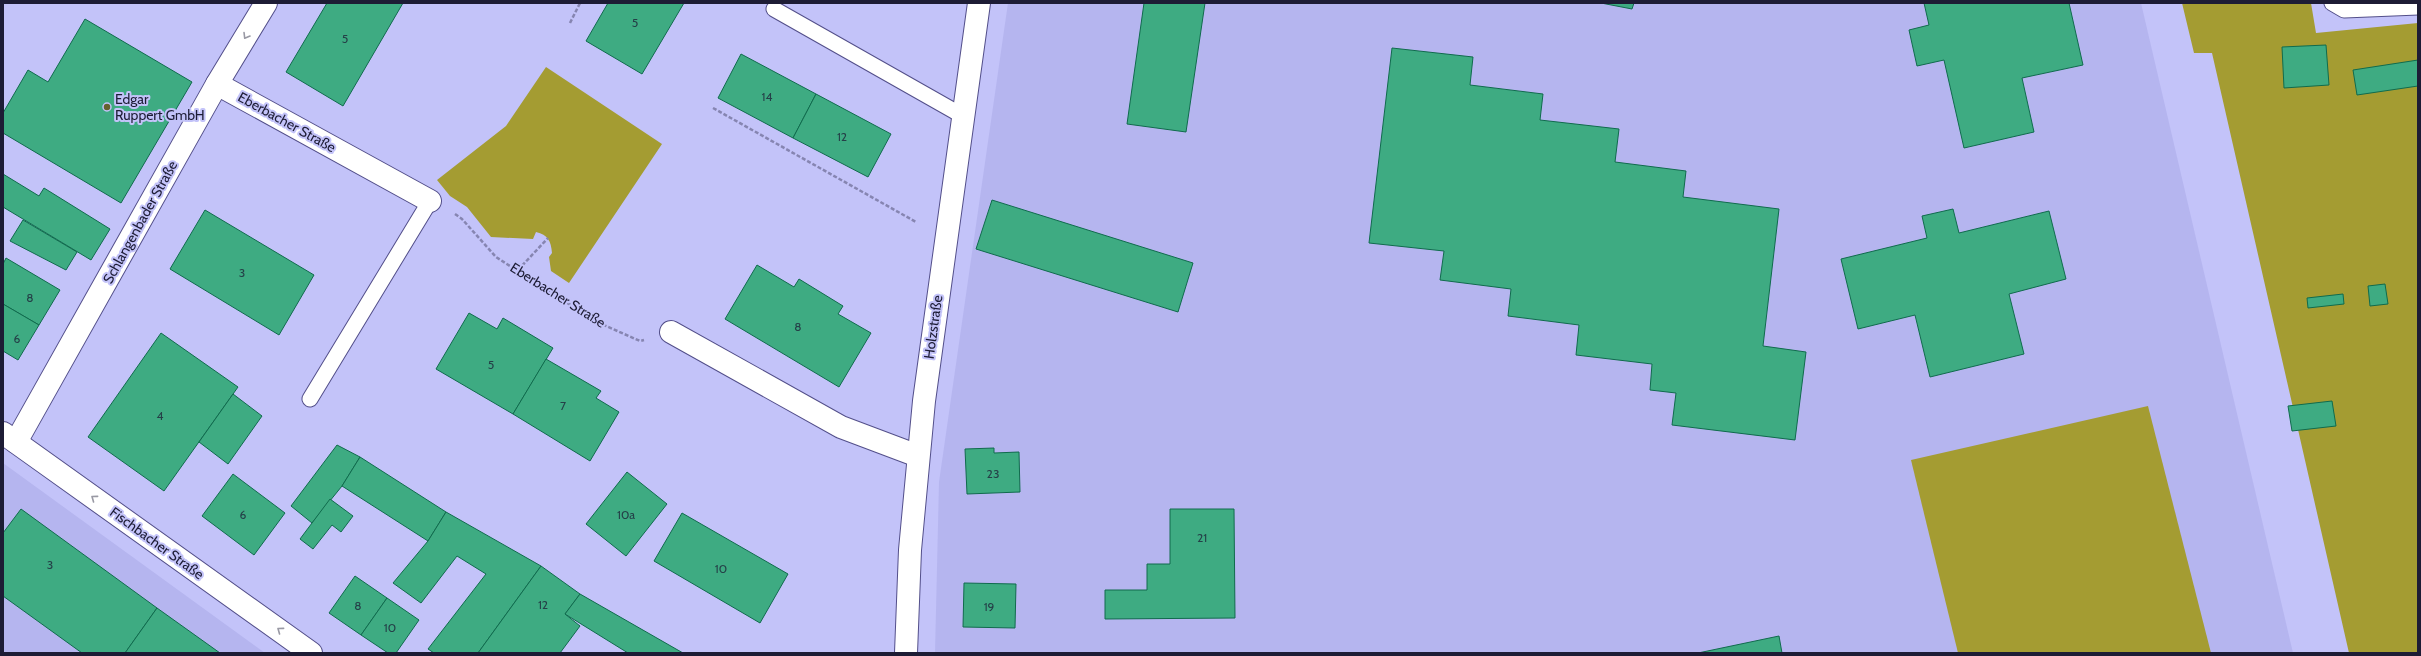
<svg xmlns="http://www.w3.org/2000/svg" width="2421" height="656" viewBox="0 0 2421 656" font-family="Cabin,sans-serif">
  <rect width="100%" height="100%" fill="#c3c3f9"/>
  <g fill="#b5b5ef">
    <path d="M1008 3H2141L2293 653H935L939 482Z"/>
    <path d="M3 463 265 653H3Z"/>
  </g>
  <g fill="#a49c32">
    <path d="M2182 3H2311L2316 33 2418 23V653H2349L2212 53H2194Z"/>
    <path d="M546 67 662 144 569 283 551 271 549 257 552 253C551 241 548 235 536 232L533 239 491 237 467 207 450 196 437 180 506 126Z"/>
    <path d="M2148 406 2211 653H1958L1911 460Z"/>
  </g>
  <g fill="#3eab82" stroke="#106b4d">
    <path d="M327 3H403L343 106 286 72Z"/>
    <path d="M608 3H684L642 74 586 41Z"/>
    <path d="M1144 3H1205L1186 132 1127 124Z"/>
    <path d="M1601 3H1634L1632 9Z"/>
    <path d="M1924 3H2069L2083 65 2022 78 2034 132 1964 148 1944 60 1917 66 1909 30 1929 25Z"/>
    <path d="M85 19 192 82 121 203 3 133V113L28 70 48 82Z"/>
    <path d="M2326 45 2329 85 2284 88 2282 47Z"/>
    <path d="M1392 48 1473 57 1470 85 1543 94 1540 120 1619 129 1615 162 1686 171 1683 197 1779 209 1763 346 1806 352 1795 440 1672 425 1676 393 1650 390 1652 364 1576 355 1579 325 1508 316 1511 289 1440 280 1444 251 1369 243Z"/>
    <path d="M741 54 816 94 793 138 718 98Z"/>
    <path d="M2418 60V86L2357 95 2353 70Z"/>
    <path d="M816 94 891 134 868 177 793 138Z"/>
    <path d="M3 174 39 196 44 188 110 229 91 260 3 207Z"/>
    <path d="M992 200 1193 263 1178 312 976 249Z"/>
    <path d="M1953 209 1959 233 2049 211 2066 279 2009 294 2024 354 1930 377 1915 315 1858 329 1841 259 1927 238 1922 216Z"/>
    <path d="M205 210 314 275 279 335 170 269Z"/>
    <path d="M23 220 77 252 66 270 10 241Z"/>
    <path d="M6 258 60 290 39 325 3 304V264Z"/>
    <path d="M757 265 794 287 799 279 843 306 838 314 871 333 839 387 725 319Z"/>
    <path d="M2385 284 2388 304 2370 306 2368 286Z"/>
    <path d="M2343 294 2344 304 2308 308 2307 298Z"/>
    <path d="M3 304 39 325 18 360 3 351Z"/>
    <path d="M469 313 497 329 503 318 553 348 513 414 436 369Z"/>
    <path d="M161 333 238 387 164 491 88 437Z"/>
    <path d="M546 359 601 391 596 398 619 412 590 461 513 414Z"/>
    <path d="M233 394 262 416 228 464 199 442Z"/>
    <path d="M2332 401 2336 426 2292 431 2288 406Z"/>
    <path d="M337 445 360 457 342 486 312 523 291 506Z"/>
    <path d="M994 448V453L1019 452 1020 492 967 494 965 449Z"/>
    <path d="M360 457 446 512 428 541 342 486Z"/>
    <path d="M627 472 667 504 626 556 586 524Z"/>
    <path d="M233 474 285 513 254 555 202 516Z"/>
    <path d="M330 499 353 516 341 532 332 525 313 549 300 539Z"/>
    <path d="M21 509 157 608 125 653H82L3 596V533Z"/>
    <path d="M1170 509H1234L1235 618 1105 619V590H1147V564H1170Z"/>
    <path d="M446 512 541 566 478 653H434L428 649 486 574 457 556 421 603 393 583 428 541Z"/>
    <path d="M682 513 788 574 760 623 654 561Z"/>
    <path d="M541 566 580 594 565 614 580 626 560 653H478Z"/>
    <path d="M355 576 387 598 361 635 329 613Z"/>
    <path d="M964 583 1016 584 1015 628 963 627Z"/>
    <path d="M580 594 683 653H628L565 614Z"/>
    <path d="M387 598 419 620 396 653H388L361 635Z"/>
    <path d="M157 608 220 653H125Z"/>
    <path d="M1779 636 1782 653H1698Z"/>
  </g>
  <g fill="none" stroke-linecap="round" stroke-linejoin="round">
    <defs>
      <g id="service">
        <path d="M2332 3 2344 10 2418 7"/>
        <path d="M774 9 963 116"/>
        <path d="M310 399 430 201"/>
      </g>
      <g id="minor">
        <path d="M217 84 430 201"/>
        <path d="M671 332 841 427 918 456"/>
        <path d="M3 433 311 653"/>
        <path d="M16 442 217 84 266 3"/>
      </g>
      <path id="tertiary" d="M906 653 910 550 924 401 979 3"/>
    </defs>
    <use href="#service" stroke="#534f8a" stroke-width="17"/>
    <use href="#minor" stroke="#534f8a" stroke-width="24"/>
    <use href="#tertiary" stroke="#534f8a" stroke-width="24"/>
    <g stroke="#8685b1" stroke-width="2.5" stroke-dasharray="4 2" stroke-linecap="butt">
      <path d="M570 23 580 3"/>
      <path d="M713 108 916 222"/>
      <path d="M455 214 462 219 496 257 597 322 640 341 644 340"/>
      <path d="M518 270 548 238"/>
    </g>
    <use href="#service" stroke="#fff" stroke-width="15"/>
    <use href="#minor" stroke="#fff" stroke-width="22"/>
    <use href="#tertiary" stroke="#fff" stroke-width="22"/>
  </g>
  <defs><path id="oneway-chevron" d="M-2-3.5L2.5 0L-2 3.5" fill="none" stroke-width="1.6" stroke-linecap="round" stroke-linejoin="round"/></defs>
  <g stroke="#9999a4">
    <use href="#oneway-chevron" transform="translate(246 36) rotate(121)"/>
    <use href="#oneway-chevron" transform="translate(94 498) rotate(-144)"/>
    <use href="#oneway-chevron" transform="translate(280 630) rotate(-144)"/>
  </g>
  <circle fill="#65612e" stroke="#c3c3f9" stroke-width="1.5" cx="107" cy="107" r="4"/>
  <g text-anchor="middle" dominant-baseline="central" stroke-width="4" stroke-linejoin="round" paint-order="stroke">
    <g font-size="12" fill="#254048">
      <text x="635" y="22">5</text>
      <text x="345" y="38">5</text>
      <text x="767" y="96">14</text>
      <text x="842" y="136">12</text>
      <text x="242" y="272">3</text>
      <text x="30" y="297">8</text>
      <text x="798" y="326">8</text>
      <text x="17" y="338">6</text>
      <text x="491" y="364">5</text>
      <text x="563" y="405">7</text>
      <text x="160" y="415">4</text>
      <text x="993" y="473">23</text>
      <text x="243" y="514">6</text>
      <text x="626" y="514">10a</text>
      <text x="1202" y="537">21</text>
      <text x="50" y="564">3</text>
      <text x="721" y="568">10</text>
      <text x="543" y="604">12</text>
      <text x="358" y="605">8</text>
      <text x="989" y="606">19</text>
      <text x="390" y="627">10</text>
    </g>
    <g font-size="14" fill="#1d1c35" stroke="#c3c3f9" text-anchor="start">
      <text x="115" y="99">Edgar<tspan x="115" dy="16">Ruppert GmbH</tspan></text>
    </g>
    <g font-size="14" fill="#1d1c35" stroke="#c3c3f9">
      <text transform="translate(287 122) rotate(29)">Eberbacher Straße</text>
      <text transform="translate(140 222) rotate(-61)">Schlangenbader Straße</text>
      <text transform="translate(558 295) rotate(32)">Eberbacher Straße</text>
      <text transform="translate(933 327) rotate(-82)">Holzstraße</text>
      <text transform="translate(157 543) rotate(36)">Fischbacher Straße</text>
    </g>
  </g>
  <rect width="2421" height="656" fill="none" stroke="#1d1c35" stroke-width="8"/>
</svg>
